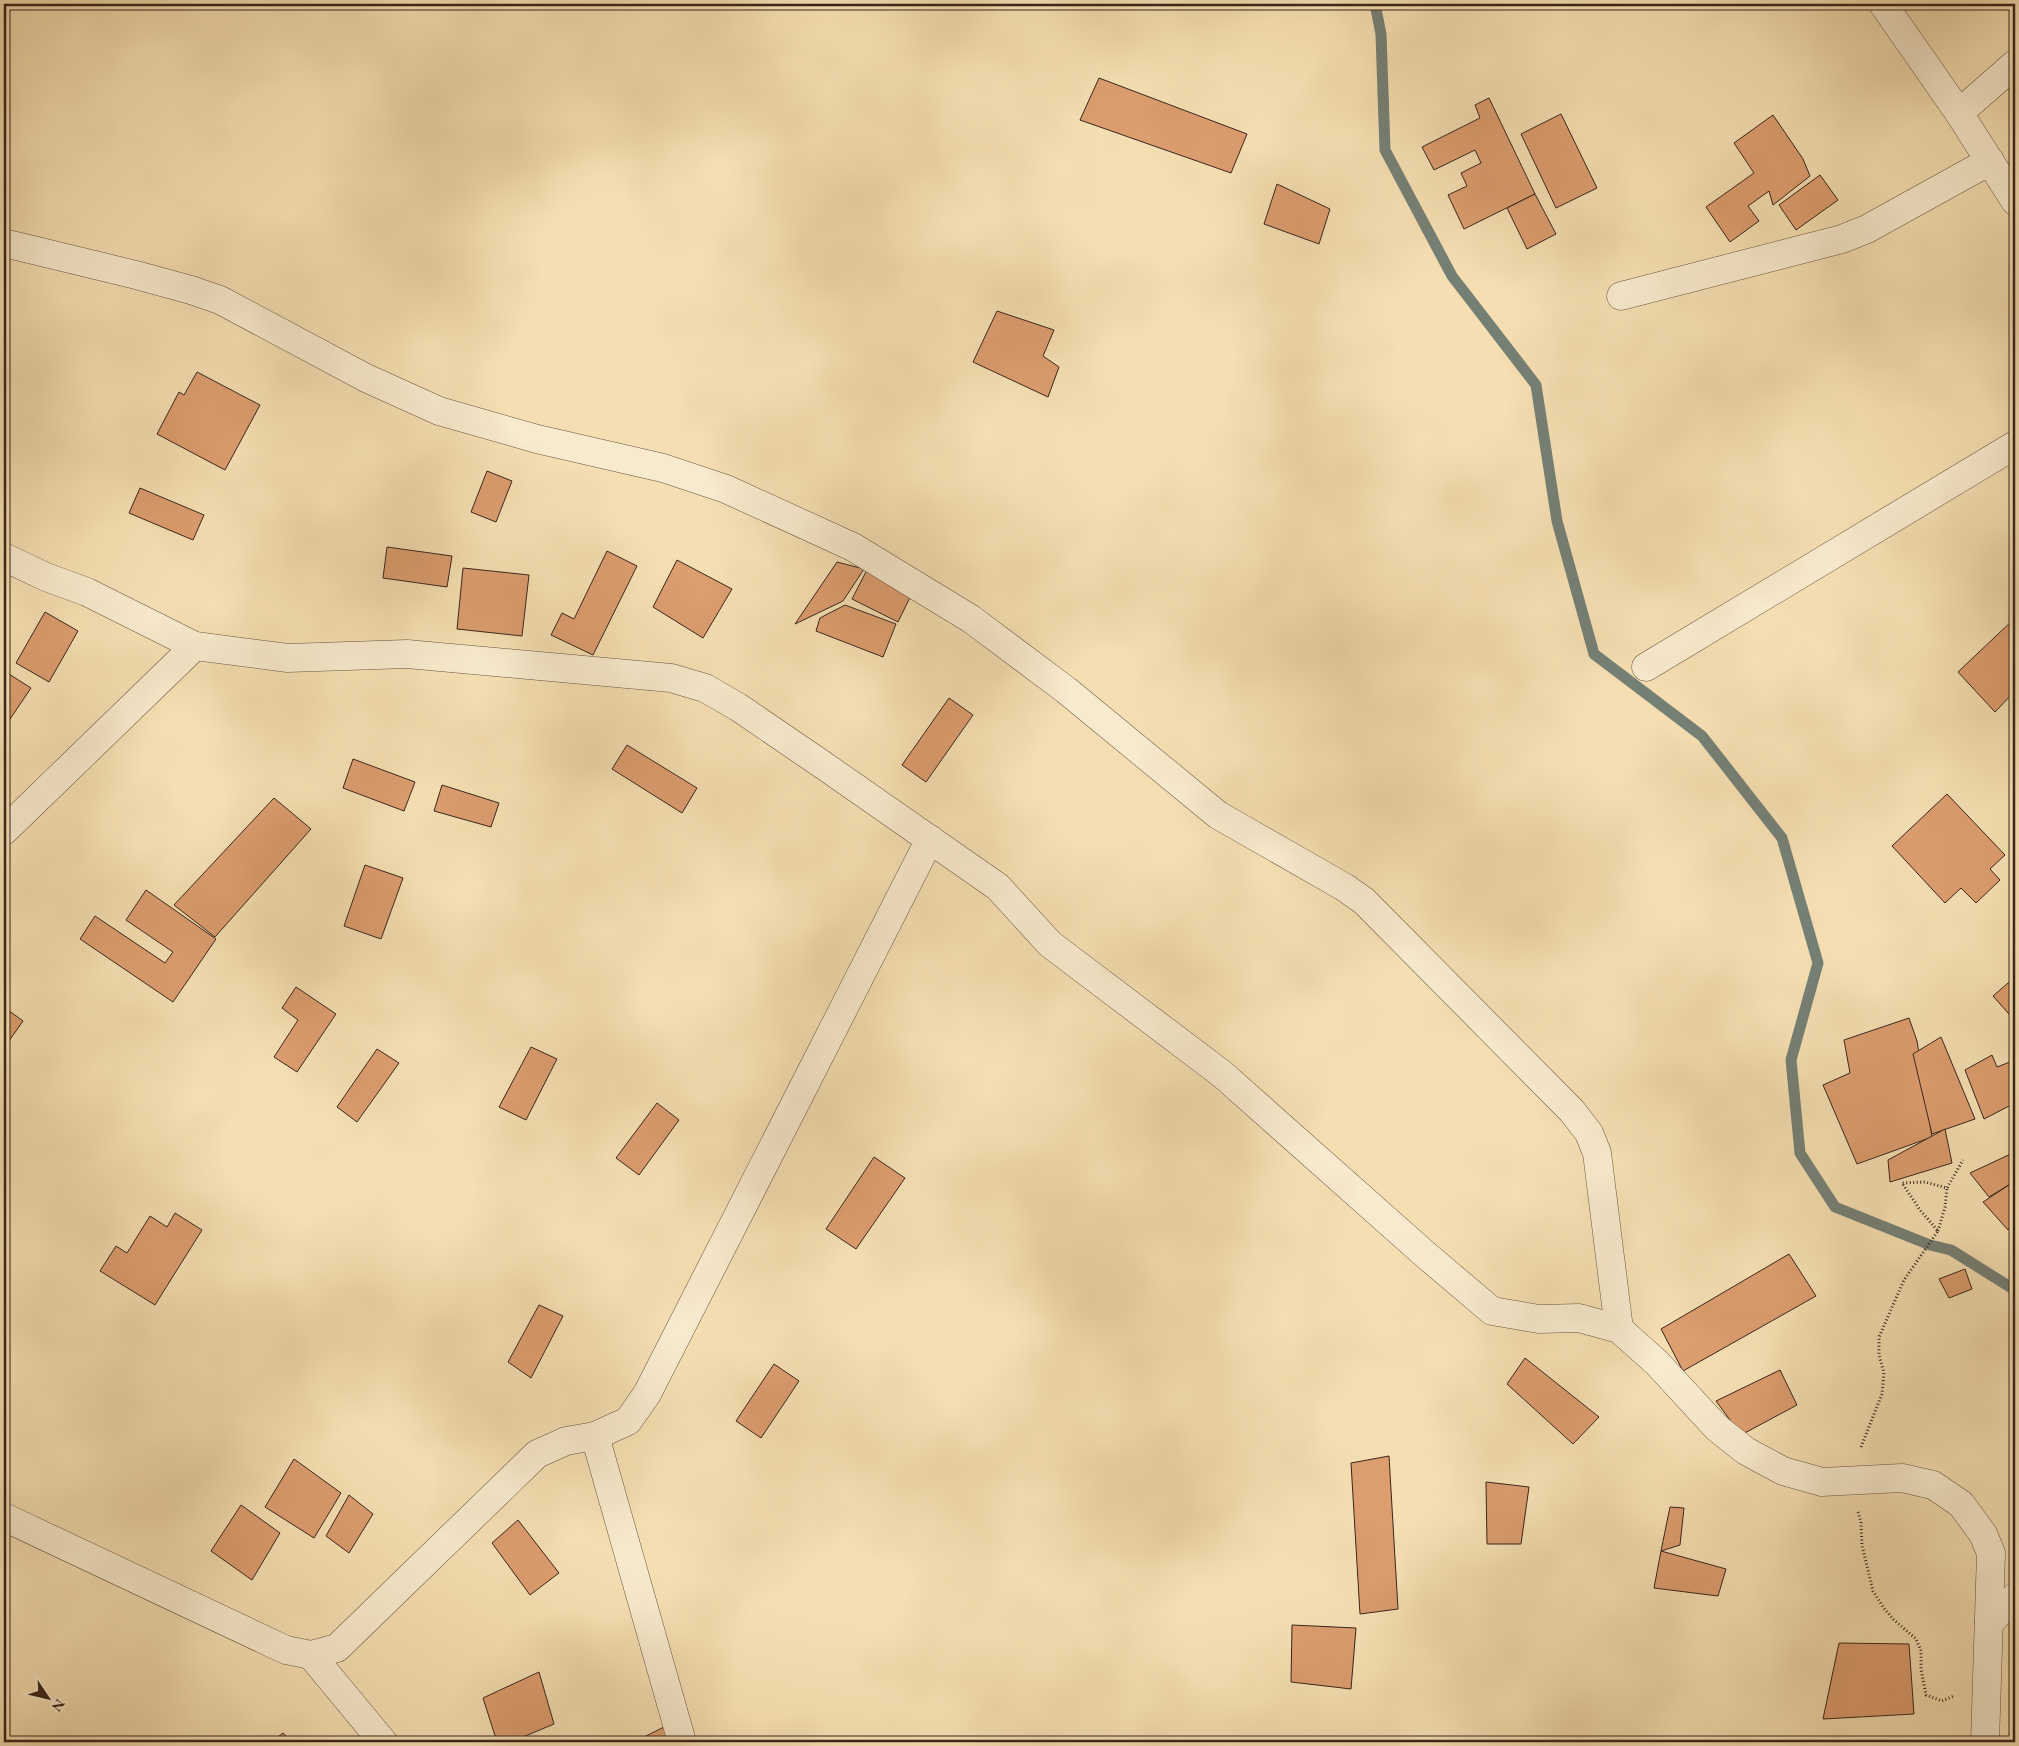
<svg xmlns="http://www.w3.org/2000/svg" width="2019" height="1746" viewBox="0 0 2019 1746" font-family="'EB Garamond',serif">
  <rect width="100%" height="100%" fill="#f5dfb2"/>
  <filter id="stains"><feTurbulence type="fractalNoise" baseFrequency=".004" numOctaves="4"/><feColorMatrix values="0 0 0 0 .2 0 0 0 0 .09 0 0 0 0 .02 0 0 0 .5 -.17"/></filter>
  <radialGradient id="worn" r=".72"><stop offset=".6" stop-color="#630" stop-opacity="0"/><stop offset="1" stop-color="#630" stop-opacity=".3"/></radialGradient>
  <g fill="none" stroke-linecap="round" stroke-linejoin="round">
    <path stroke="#758075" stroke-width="11" d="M1375 4 1381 34 1385 150 1452 276 1536 385 1557 521 1594 654 1702 736 1782 838 1818 963 1791 1060 1800 1153 1835 1207 1930 1245 1951 1250 2015 1290"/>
  </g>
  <g fill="#dc9d6f" stroke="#39251b">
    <path d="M1099 78 1247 134 1231 173 1080 120Z"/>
    <path d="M1489 98 1535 194 1464 229 1448 195 1467 186 1461 173 1481 163 1475 150 1434 170 1422 147 1480 118 1475 105Z"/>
    <path d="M1561 114 1597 188 1556 208 1521 134Z"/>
    <path d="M1773 115 1803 159 1810 176 1773 205 1769 191 1748 206 1759 221 1730 242 1706 207 1754 173 1734 143Z"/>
    <path d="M1820 175 1838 200 1796 230 1779 205Z"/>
    <path d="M1277 184 1330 209 1319 244 1264 224Z"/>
    <path d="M1535 194 1556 234 1527 249 1507 208Z"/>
    <path d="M997 311 1054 330 1043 356 1059 367 1048 397 973 362Z"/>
    <path d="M197 372 260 405 225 470 157 434 179 392 184 395Z"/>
    <path d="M487 471 512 481 496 522 471 512Z"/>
    <path d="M140 488 204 515 193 540 129 513Z"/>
    <path d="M387 547 452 556 447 587 383 578Z"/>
    <path d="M607 551 637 566 593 655 551 635 562 613 574 619Z"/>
    <path d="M677 560 732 589 703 638 653 607Z"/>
    <path d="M837 562 864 569 843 601 795 624Z"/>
    <path d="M870 564 915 587 898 622 852 599Z"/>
    <path d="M463 568 529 575 522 636 457 629Z"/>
    <path d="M845 605 896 624 883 657 816 631 820 618Z"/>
    <path d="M45 612 78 631 49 682 16 663Z"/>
    <path d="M2015 618V691L1995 712 1958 672Z"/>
    <path d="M9 674 31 688 4 728V681Z"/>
    <path d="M949 698 973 715 926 782 902 765Z"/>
    <path d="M627 745 697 788 682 813 612 769Z"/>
    <path d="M353 759 415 782 404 811 343 788Z"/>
    <path d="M442 785 499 803 491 827 434 811Z"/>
    <path d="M1947 794 2005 855 1990 869 2000 880 1976 903 1961 888 1945 903 1892 846Z"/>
    <path d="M274 798 311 829 215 937 174 905Z"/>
    <path d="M365 865 403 878 381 939 344 926Z"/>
    <path d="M146 890 216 939 173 1002 80 939 95 916 165 963 173 952 126 920Z"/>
    <path d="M2015 977V1021L1993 996Z"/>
    <path d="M296 987 336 1014 297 1072 274 1057 298 1020 282 1008Z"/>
    <path d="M4 1007 23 1021 4 1048Z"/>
    <path d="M1909 1018 1917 1041 1932 1137 1857 1164 1823 1085 1850 1073 1844 1040Z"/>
    <path d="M1941 1037 1975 1119 1932 1134 1913 1054Z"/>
    <path d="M531 1047 557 1059 526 1120 499 1107Z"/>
    <path d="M377 1049 399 1063 357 1122 337 1107Z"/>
    <path d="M1992 1055 1997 1067 2015 1060V1103L1984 1119 1965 1070Z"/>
    <path d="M657 1103 679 1120 639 1175 616 1158Z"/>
    <path d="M1945 1129 1952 1163 1890 1182 1888 1160Z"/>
    <path d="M2015 1152V1181L1989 1197 1970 1173Z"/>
    <path d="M874 1157 905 1178 856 1249 826 1229Z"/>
    <path d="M2015 1181V1222L2008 1230 1983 1202Z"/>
    <path d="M175 1213 202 1230 155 1305 100 1271 116 1246 127 1253 150 1216 167 1227Z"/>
    <path d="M1789 1254 1816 1296 1683 1371 1661 1329Z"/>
    <path d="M1965 1269 1972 1289 1949 1298 1939 1279Z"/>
    <path d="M539 1305 563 1316 531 1378 508 1362Z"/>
    <path d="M1525 1358 1599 1417 1573 1444 1507 1384Z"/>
    <path d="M774 1364 799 1381 761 1438 736 1421Z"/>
    <path d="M1780 1370 1797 1405 1741 1435 1716 1401Z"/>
    <path d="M1389 1456 1398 1609 1360 1614 1351 1463Z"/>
    <path d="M294 1459 341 1493 314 1538 265 1507Z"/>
    <path d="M1486 1482 1529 1487 1521 1544H1487Z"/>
    <path d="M349 1495 373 1514 349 1553 326 1536Z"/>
    <path d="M241 1505 280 1533 252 1580 211 1551Z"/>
    <path d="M1670 1507 1684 1508 1680 1545 1661 1551Z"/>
    <path d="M518 1520 559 1573 530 1595 492 1543Z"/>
    <path d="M1661 1551 1726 1569 1718 1596 1654 1588Z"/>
    <path d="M2015 1614V1638L2007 1619Z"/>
    <path d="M1292 1625 1356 1628 1351 1689 1291 1682Z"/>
    <path d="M1839 1643 1909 1644 1914 1714 1823 1719Z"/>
    <path d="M539 1672 554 1724 511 1742H497L483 1698Z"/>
    <path d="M666 1726 672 1742H634Z"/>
    <path d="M283 1733 292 1742H271Z"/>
  </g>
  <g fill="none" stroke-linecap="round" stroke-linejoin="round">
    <defs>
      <g id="minor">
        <path d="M1883 4 1959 113 2015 201"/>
        <path d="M1959 113 2015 64"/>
        <path d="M4 243 136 275 191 290 220 300 366 378 439 411 537 439 663 468 726 489 853 547 971 619 1066 690 1218 815 1344 887 1364 901 1572 1111 1589 1133 1597 1153 1619 1329"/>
        <path d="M1621 296 1842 239 1867 229 1990 161"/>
        <path d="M4 557 46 577 87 592 195 646 288 658 407 654 671 678 705 688 738 707 823 765 998 887 1050 944 1222 1074 1427 1256 1492 1311 1539 1319 1579 1318 1619 1329 1657 1363 1717 1428 1746 1451 1783 1471 1822 1482 1902 1478 1933 1485 1961 1504 1983 1534 1991 1553 1985 1742"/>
        <path d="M1646 667 2015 445"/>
        <path d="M4 831 195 646"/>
        <path d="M595 1436 682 1742"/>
        <path d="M4 1517 286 1650 311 1655 337 1648 537 1454 566 1441 595 1436 628 1421 647 1394 930 839"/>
        <path d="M1989 1623 2015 1597"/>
        <path d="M311 1655 383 1742"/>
      </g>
    </defs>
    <use href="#minor" stroke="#685441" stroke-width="29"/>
    <g stroke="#39251b" stroke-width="3" stroke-dasharray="1 2.5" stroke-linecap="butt">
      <path d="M1938 1231 1945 1207 1947 1188"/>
      <path d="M1861 1447 1882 1394 1884 1373 1879 1355V1337L1904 1280 1938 1231 1920 1210 1902 1183 1925 1182 1947 1188 1963 1160"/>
      <path d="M1858 1512 1861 1522 1862 1545 1873 1591 1883 1607 1893 1619 1916 1639 1921 1651V1669L1926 1695 1942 1701 1954 1696"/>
    </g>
    <use href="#minor" stroke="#f8eacd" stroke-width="28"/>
  </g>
  <rect width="2019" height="1746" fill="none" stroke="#f5dfb2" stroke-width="20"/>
  <rect x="5" y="5" width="2009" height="1736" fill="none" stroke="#39251b" stroke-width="2.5"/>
  <rect x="10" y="10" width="1999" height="1726" fill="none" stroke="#39251b"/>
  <g transform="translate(48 1698) rotate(125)" stroke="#f8eacd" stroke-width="4" paint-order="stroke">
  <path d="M0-4L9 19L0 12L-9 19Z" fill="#39251b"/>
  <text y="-8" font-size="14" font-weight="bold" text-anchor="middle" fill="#39251b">N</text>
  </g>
  <rect width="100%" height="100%" filter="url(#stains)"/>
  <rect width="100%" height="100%" fill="url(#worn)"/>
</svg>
